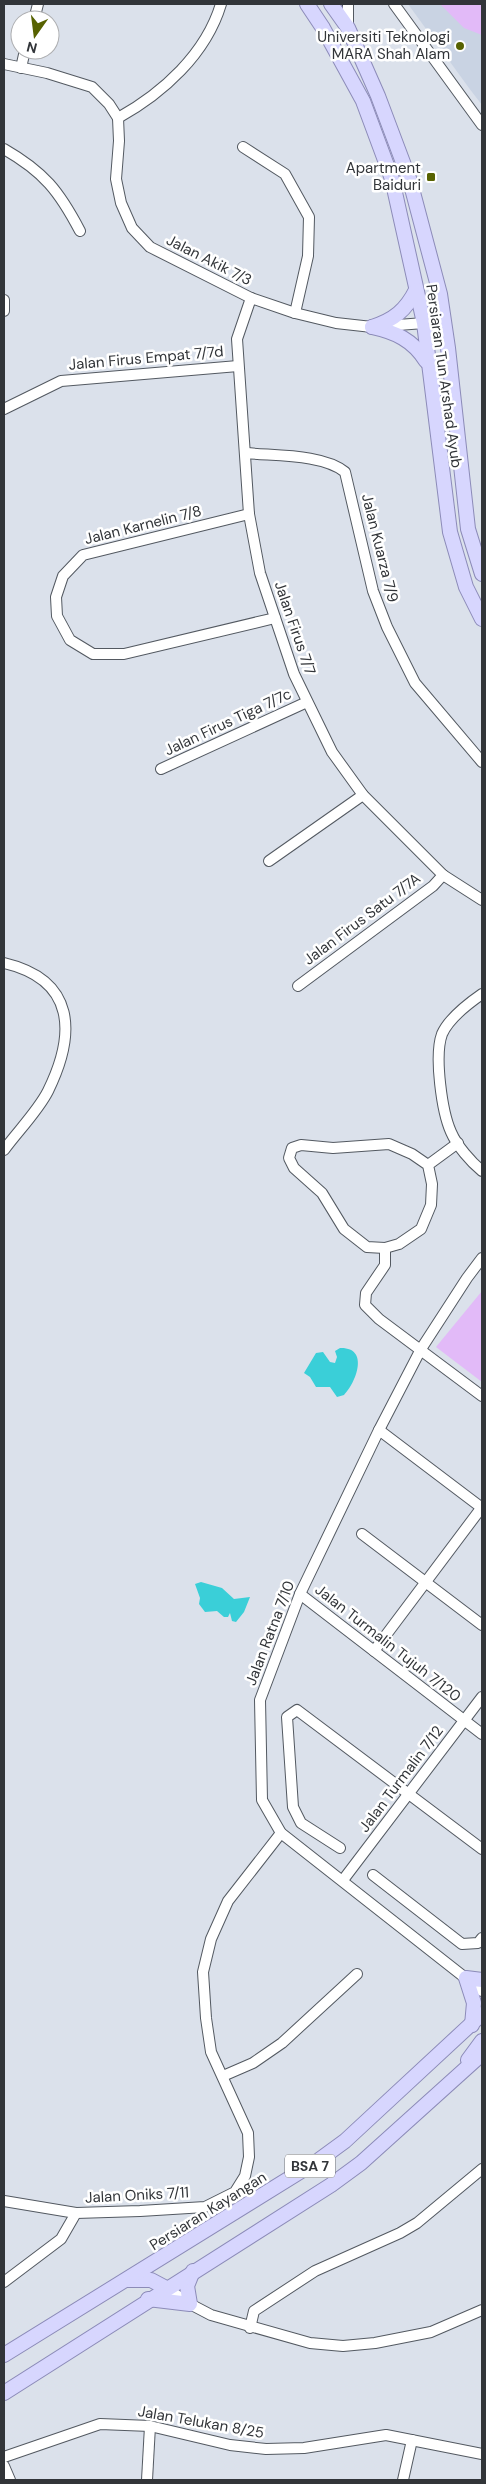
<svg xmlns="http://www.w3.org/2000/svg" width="486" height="2484" viewBox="0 0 486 2484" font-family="'DM Sans',sans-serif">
  <rect width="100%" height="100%" fill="#dbe1eb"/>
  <path fill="#c9d3e3" d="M408 4H482V105L469 88Z"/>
  <g fill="#e2baf8">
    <path d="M440 4H482V35L464 28Z"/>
    <path d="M482 1291V1382L436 1347Z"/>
  </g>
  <g fill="#3acfd8">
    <path d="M340 1348C370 1347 356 1383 344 1395L337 1397 330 1387H316L310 1377 304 1373 316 1353 323 1352 330 1362 335 1363 337 1357 335 1351Z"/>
    <path d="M201 1582 222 1588 234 1599 250 1597 244 1612 236 1622 232 1621 230 1613 228 1617H224L217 1611 205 1612 199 1604 200 1598 195 1584Z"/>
  </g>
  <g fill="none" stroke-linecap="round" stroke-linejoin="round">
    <defs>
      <g id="minor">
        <path d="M394 4 482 125"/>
        <path d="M34 20 38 4"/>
        <path d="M348 28V4"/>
        <path d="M4 64 47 73 92 87 109 104 118 118 119 141 116 179 121 203 132 228 150 247 251 298 295 313 336 323 372 327 424 323 433 311 435 291"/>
        <path d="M21 68 25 50"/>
        <path d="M118 118C163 93 206 54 221 4"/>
        <path d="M243 147 285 174 309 217 308 256 295 313"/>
        <path d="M4 149C44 172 59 191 80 231"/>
        <path d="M251 298 237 339 249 514 260 573 294 674 332 752 363 795 443 875 482 900"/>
        <path d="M4 300V311"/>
        <path d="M4 409 61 381 238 366"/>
        <path d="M246 453C275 456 323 454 345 472L373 591 387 627 415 683 482 762"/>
        <path d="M249 514 83 555 63 576 56 597 57 616 70 640 93 654H124L275 618"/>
        <path d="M161 769 307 702"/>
        <path d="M269 861 363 795"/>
        <path d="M4 963C76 980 76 1034 48 1091 38 1111 17 1132 4 1150"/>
        <path d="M298 986 433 886 443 875"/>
        <path d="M482 994C469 1003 449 1018 442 1034 434 1056 442 1112 451 1132 457 1146 471 1162 482 1171"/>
        <path d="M428 1165 432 1184 431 1205 421 1229 399 1244 385 1248 367 1247 344 1229 322 1193 294 1168 289 1158 292 1148 301 1145 333 1148 389 1144 412 1154 428 1165 458 1143"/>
        <path d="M385 1248V1265L366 1293 365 1305 379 1319 482 1396"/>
        <path d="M482 1258 467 1278 421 1349 379 1430 300 1594 260 1700 262 1800 281 1833 482 1991"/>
        <path d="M379 1430 482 1508"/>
        <path d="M362 1534 482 1625"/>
        <path d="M300 1594 482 1734"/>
        <path d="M374 1651 482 1507"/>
        <path d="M340 1848 301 1823 293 1807 287 1717 297 1710 482 1849"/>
        <path d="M373 1875 462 1944 478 1943 482 1938"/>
        <path d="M343 1880 482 1697"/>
        <path d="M223 2076 253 2063 282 2043 357 1974"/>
        <path d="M4 2201 76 2213 140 2211 205 2207 235 2192 245 2176 249 2157 248 2133 211 2052 206 2018 203 1972 211 1939 228 1901 281 1833"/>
        <path d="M4 2282 61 2239 76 2213"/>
        <path d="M166 2288 190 2304 211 2315 310 2343 343 2346 375 2343 431 2332 482 2310"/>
        <path d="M250 2328 254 2311 315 2271 400 2233 417 2223 482 2169"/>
        <path d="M4 2457 100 2424 150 2426 230 2445 266 2449 304 2448 386 2435 482 2454"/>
        <path d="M4 2466 10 2480"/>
        <path d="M147 2480 150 2426"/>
        <path d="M403 2480 412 2440"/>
      </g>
      <g id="major">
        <path d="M307 4 323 28 363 101 392 179 424 323 450 532 466 587 482 619"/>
        <path d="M331 4 348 28 378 96 410 181 440 294 448 348 468 529 482 574"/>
        <path d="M372 327C395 332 413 340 426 361"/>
        <path d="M372 327C394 320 406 310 416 290"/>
        <path d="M472 2025 474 2003 466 1978 482 1980"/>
        <path d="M468 2060 482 2041"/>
        <path d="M128 2280H151L166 2288"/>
        <path d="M148 2299 190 2304 187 2286 193 2271"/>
        <path d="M4 2355 319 2160 345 2141 482 2014"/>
        <path d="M4 2393 331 2185 361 2163 482 2054"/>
      </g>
    </defs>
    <use href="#minor" stroke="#535961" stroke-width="12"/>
    <use href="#major" stroke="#8c8bb8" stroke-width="16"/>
    <use href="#minor" stroke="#fff" stroke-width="10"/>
    <use href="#major" stroke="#d7d6fe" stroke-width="14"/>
  </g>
  <g fill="#576201" stroke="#fff" stroke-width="2">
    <circle cx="460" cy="46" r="5"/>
    <rect x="426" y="172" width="10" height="10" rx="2.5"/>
  </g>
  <g text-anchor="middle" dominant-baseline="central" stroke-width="5" stroke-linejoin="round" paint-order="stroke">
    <rect fill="#fff" stroke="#707274" stroke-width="1" x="285" y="2154.5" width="50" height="23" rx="4"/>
    <g font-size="14" font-weight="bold" fill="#323539">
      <text x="310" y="2166">BSA 7</text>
    </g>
    <g font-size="15" fill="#323539" stroke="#fff" text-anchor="end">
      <text x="450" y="37">Universiti Teknologi<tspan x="450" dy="17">MARA Shah Alam</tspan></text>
      <text x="421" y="168">Apartment<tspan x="421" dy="17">Baiduri</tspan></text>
    </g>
    <g font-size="15" fill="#323539" stroke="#fff">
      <text transform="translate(209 260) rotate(27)">Jalan Akik 7/3</text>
      <text transform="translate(146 358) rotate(-5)">Jalan Firus Empat 7/7d</text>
      <text transform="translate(444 376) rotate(82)">Persiaran Tun Arshad Ayub</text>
      <text transform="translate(143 525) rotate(-14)">Jalan Karnelin 7/8</text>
      <text transform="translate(380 548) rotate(76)">Jalan Kuarza 7/9</text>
      <text transform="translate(295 628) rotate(71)">Jalan Firus 7/7</text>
      <text transform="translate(228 722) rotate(-25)">Jalan Firus Tiga 7/7c</text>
      <text transform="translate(362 919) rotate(-37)">Jalan Firus Satu 7/7A</text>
      <text transform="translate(270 1633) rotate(-69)">Jalan Ratna 7/10</text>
      <text transform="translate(388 1643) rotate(38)">Jalan Turmalin Tujuh 7/120</text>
      <text transform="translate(401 1779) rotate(-53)">Jalan Turmalin 7/12</text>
      <text transform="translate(137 2195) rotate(-3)">Jalan Oniks 7/11</text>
      <text transform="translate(208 2211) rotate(-32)">Persiaran Kayangan</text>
      <text transform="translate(201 2422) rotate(10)">Jalan Telukan 8/25</text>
    </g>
  </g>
  <rect width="486" height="2484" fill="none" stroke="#323539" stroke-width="10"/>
  <g transform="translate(35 35) rotate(194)"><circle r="24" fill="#ffffff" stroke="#adaeb0"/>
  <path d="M0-4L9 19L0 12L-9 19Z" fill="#576201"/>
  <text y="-8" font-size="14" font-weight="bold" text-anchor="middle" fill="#323539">N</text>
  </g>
</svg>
